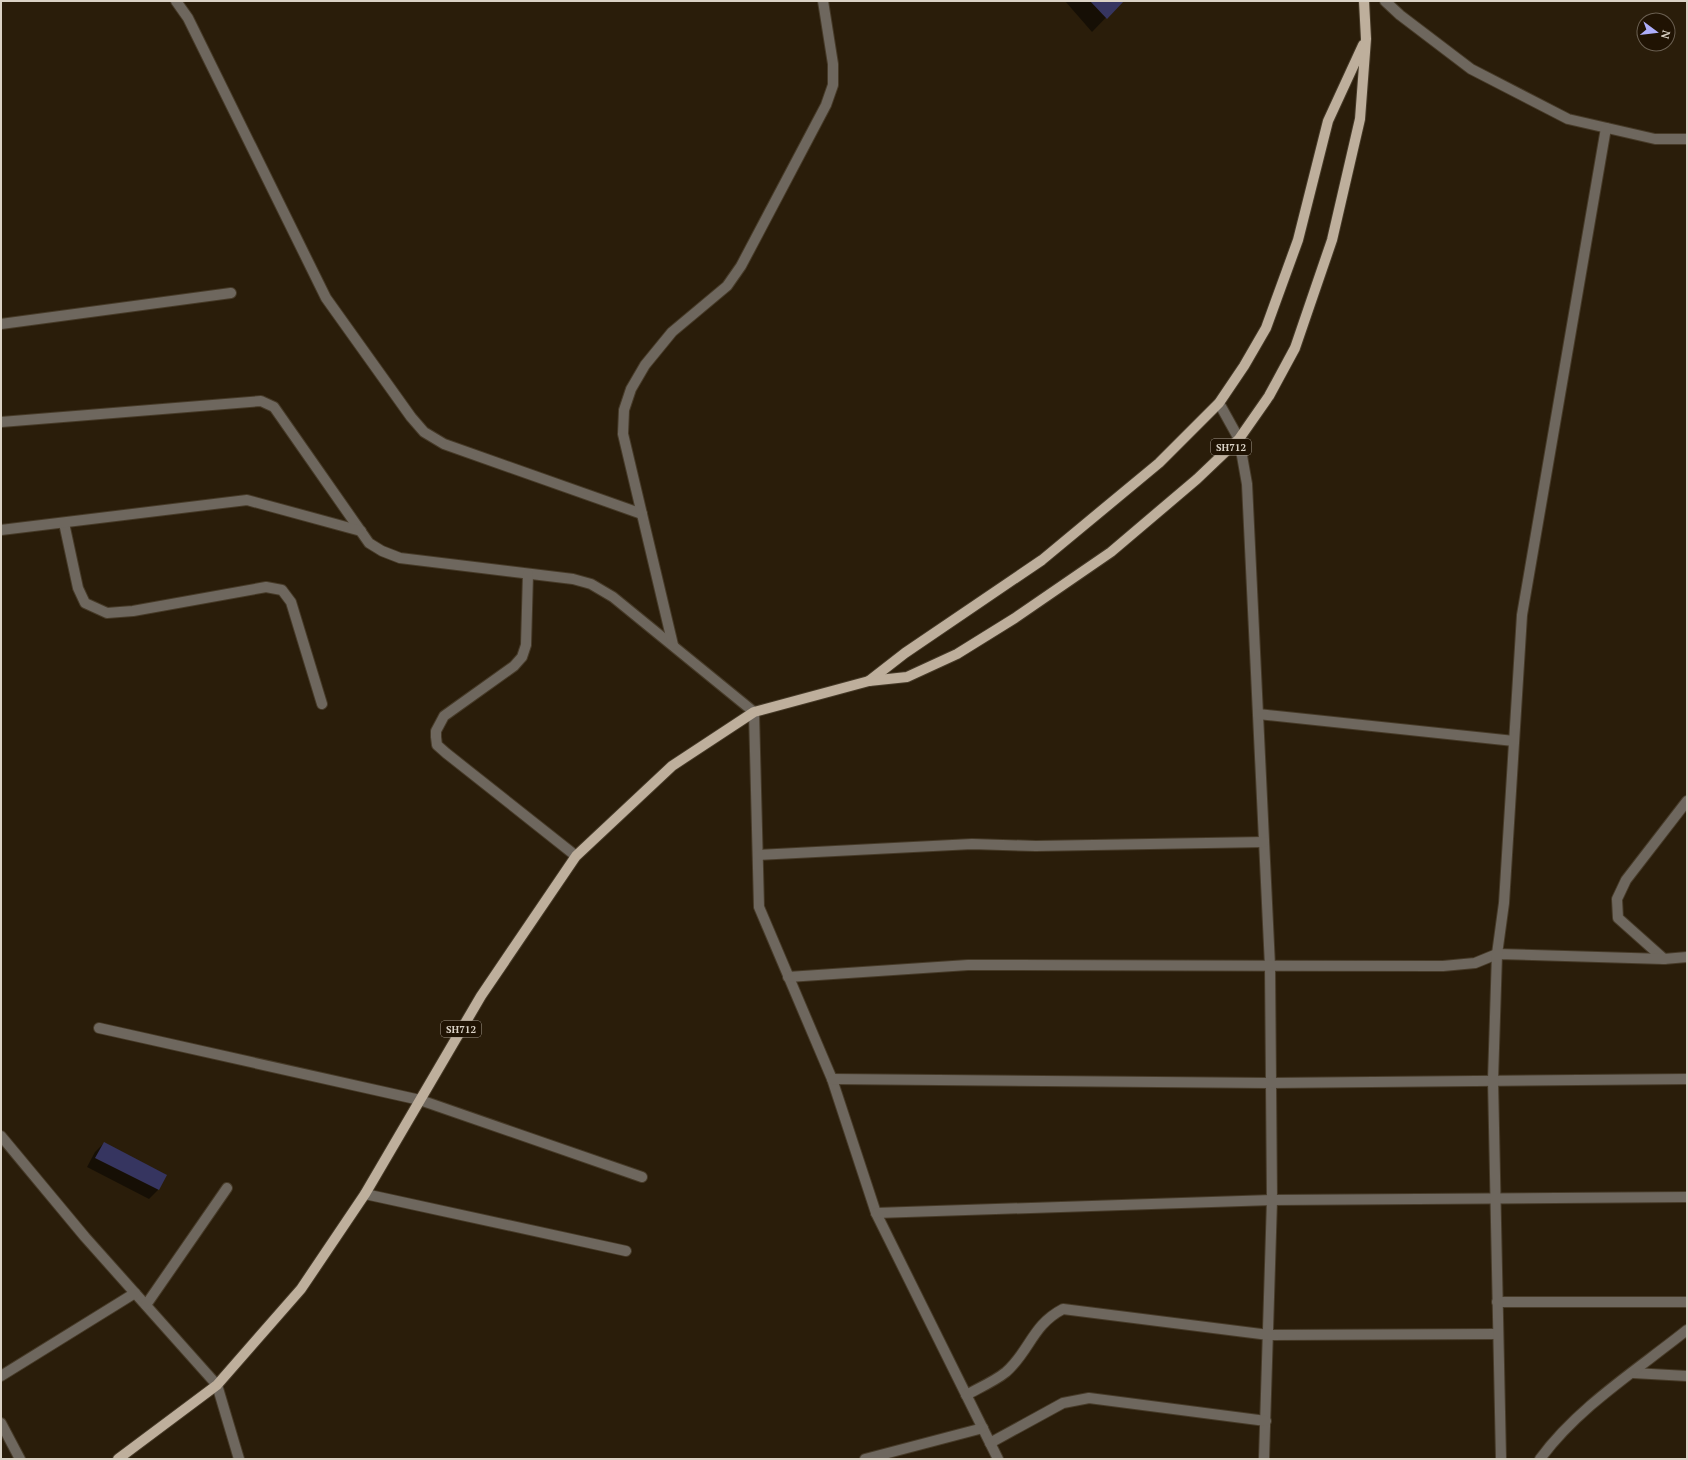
<svg xmlns="http://www.w3.org/2000/svg" width="1688" height="1460" viewBox="0 0 1688 1460" font-family="'PT Serif',serif">
  <rect width="100%" height="100%" fill="#2a1d0a"/>
  <g fill="#0007">
    <path d="M1065 1H1122L1092 32Z"/>
    <path d="M104 1143 166 1175 158 1190 149 1199 87 1167 95 1152Z"/>
  </g>
  <g fill="#363560">
    <path d="M1090 1H1124L1107 19Z"/>
    <path d="M104 1142 167 1175 159 1190 95 1158Z"/>
  </g>
  <g fill="none" stroke-linecap="round" stroke-linejoin="round">
    <defs>
      <g id="minor">
        <path d="M176 1 188 18 326 298 411 417 424 432 444 444 642 514"/>
        <path d="M1385 1 1400 15 1471 69 1568 119 1655 139H1687"/>
        <path d="M1 324 231 293"/>
        <path d="M1219 403 1239 439 1247 484 1270 966 1272 1200 1264 1459"/>
        <path d="M1 422 261 401 274 407 369 543 382 551 400 558 573 579 591 584 613 597 754 712 759 907 832 1079 876 1213 998 1459"/>
        <path d="M64 523 78 588 85 603 107 613 133 611 266 587 282 590 291 602 322 704"/>
        <path d="M1 530 247 500 361 531"/>
        <path d="M528 574 526 645 522 657 514 666 444 716 436 731V737L437 745 446 753 576 856"/>
        <path d="M673 645 623 434 624 410 631 389 645 365 672 332 727 286 741 266 826 105 833 85V64L823 1"/>
        <path d="M1258 714 1514 741"/>
        <path d="M758 855 972 844 1036 846 1264 842"/>
        <path d="M1664 959 1618 918 1617 899 1626 880 1687 801"/>
        <path d="M788 977 968 965 1443 966 1475 963 1497 954 1664 959 1687 957"/>
        <path d="M99 1028 420 1100 642 1177"/>
        <path d="M832 1079 1269 1083 1687 1079"/>
        <path d="M1 1136 85 1237 217 1385 239 1459"/>
        <path d="M365 1194 626 1251"/>
        <path d="M876 1213 1272 1200 1687 1197"/>
        <path d="M1497 1302H1687"/>
        <path d="M146 1305 227 1188"/>
        <path d="M1633 1373 1687 1376"/>
        <path d="M1 1376 135 1293"/>
        <path d="M966 1395C979 1388 995 1381 1006 1372 1030 1351 1032 1325 1063 1309L1269 1335 1497 1334"/>
        <path d="M1 1423 20 1459"/>
        <path d="M990 1443 1063 1403 1089 1398 1266 1421"/>
        <path d="M865 1459 983 1428"/>
        <path d="M1501 1459 1493 1080 1497 954 1504 903 1522 615 1606 128"/>
        <path d="M1540 1459C1578 1407 1637 1370 1687 1330"/>
      </g>
      <g id="major">
        <path d="M869 681 905 653 1042 560 1159 463 1219 403 1244 366 1266 328 1298 240 1328 121 1363 45"/>
        <path d="M118 1459 217 1385 301 1289 365 1194 481 996 576 856 672 766 754 712 869 681 907 677 957 654 1015 618 1111 552 1197 479 1239 439 1269 396 1295 348 1332 240 1360 119 1366 39 1364 1"/>
      </g>
    </defs>
    <use href="#minor" stroke="#463a28" stroke-width="12"/>
    <use href="#major" stroke="#463a28" stroke-width="12"/>
    <use href="#minor" stroke="#6e675e" stroke-width="10"/>
    <use href="#major" stroke="#beaf9c" stroke-width="10"/>
  </g>
  <g text-anchor="middle" dominant-baseline="central" stroke-width="3.5" stroke-linejoin="round" paint-order="stroke">
    <g fill="#201303" stroke="#a2998c" stroke-width="1">
      <rect x="1211" y="439" width="40" height="16" rx="3"/>
      <rect x="441" y="1021" width="40" height="16" rx="3"/>
    </g>
    <g font-size="10" font-weight="bold" fill="#dad2c6">
      <text x="1231" y="447">SH712</text>
      <text x="461" y="1029">SH712</text>
    </g>
  </g>
  <rect width="1688" height="1460" fill="none" stroke="#dad2c6" stroke-width="4"/>
  <g transform="translate(1656 32) rotate(105)"><circle r="19" fill="#201303" stroke="#6a5f51"/>
  <path d="M0-3L7 15L0 10L-7 15Z" fill="#aeaefb"/>
  <text y="-6" font-size="11" font-weight="bold" text-anchor="middle" fill="#dad2c6">N</text>
  </g>
</svg>
